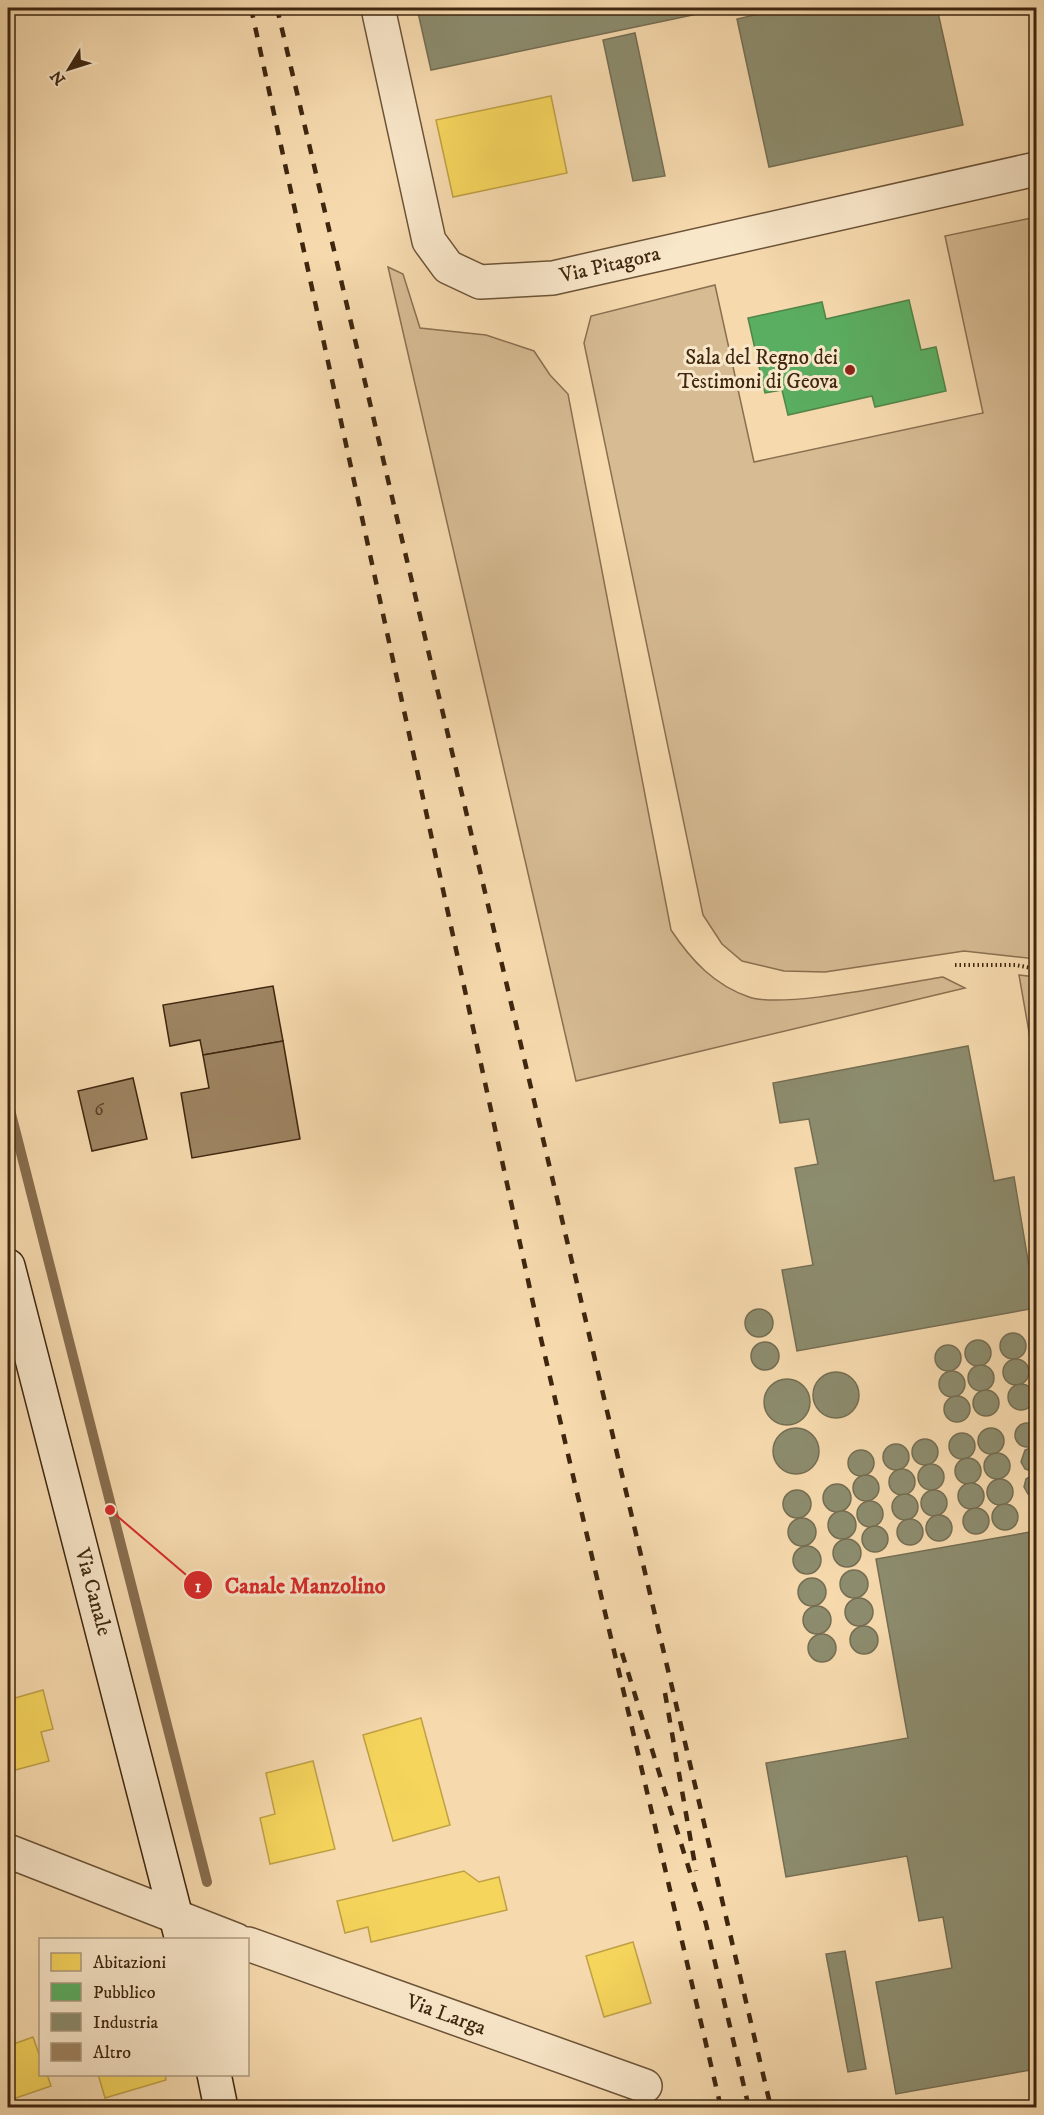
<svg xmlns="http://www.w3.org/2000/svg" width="1044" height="2115" viewBox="0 0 1044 2115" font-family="'IM FELL DW Pica',serif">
  <rect width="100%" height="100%" fill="#f6daae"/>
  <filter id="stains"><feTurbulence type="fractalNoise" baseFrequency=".00333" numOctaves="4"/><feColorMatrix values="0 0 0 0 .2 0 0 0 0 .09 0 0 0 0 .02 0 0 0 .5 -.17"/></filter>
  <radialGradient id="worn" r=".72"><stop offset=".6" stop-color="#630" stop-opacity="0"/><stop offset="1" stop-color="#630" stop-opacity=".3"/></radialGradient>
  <g fill="#d7bb93" stroke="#8a7051" stroke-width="1.5">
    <path d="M1036 217V959L964 951 825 972 784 971 742 961 722 944 703 915 584 343 591 316 715 285 754 462 983 413 945 236Z"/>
    <path d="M388 267 403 274 420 328 486 335 534 351 550 375 568 394 671 930C691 960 714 985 749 997 782 1009 903 983 943 977L965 988 576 1081Z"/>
    <path d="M1019 975 1036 977V1072Z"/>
  </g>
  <g fill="#f6d55c" stroke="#bfa045" stroke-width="1.5">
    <path d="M551 96 567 173 453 197 436 120Z"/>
    <path d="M43 1690 53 1729 41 1732 49 1761 8 1772V1700Z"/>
    <path d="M421 1718 450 1825 393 1841 363 1735Z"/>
    <path d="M313 1761 335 1849 270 1864 260 1818 275 1814 266 1773Z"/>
    <path d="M464 1871 479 1882 499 1877 507 1910 371 1942 368 1927 345 1933 337 1901Z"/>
    <path d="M633 1942 651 2003 604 2017 586 1956Z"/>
    <path d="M33 2037 40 2057V2074H47L51 2086 13 2099 16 2108H8V2046Z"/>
    <path d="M98 2074H165L166 2080 105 2098Z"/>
  </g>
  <path fill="#5aae61" stroke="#528548" stroke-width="1.5" d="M909 300 921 350 936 347 946 391 875 407 872 396 788 415 782 390 765 393 748 318 822 302 826 319Z"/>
  <g fill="#8c8c6e" stroke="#756d52" stroke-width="1.5">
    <path d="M417 8H726L431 70Z"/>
    <path d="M771 8H937L963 125 769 167 737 19 772 11Z"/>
    <path d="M635 33 665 176 633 181 603 40Z"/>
    <path d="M968 1046 994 1181 1014 1177 1036 1308 797 1351 782 1270 813 1265 795 1168 818 1164 809 1119 780 1123 773 1083Z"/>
    <circle cx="759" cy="1323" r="14"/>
    <circle cx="1013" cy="1346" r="13"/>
    <circle cx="978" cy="1353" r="13"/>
    <circle cx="765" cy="1356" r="14"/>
    <circle cx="948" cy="1358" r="13"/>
    <circle cx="1016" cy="1372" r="13"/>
    <circle cx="981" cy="1378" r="13"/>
    <circle cx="952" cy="1384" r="13"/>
    <circle cx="836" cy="1395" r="23"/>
    <circle cx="787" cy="1402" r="23"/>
    <circle cx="1021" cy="1397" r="13"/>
    <circle cx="986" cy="1403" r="13"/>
    <circle cx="957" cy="1409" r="13"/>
    <circle cx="1027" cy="1435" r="12"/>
    <circle cx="796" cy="1451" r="23"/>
    <circle cx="991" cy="1441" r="13"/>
    <circle cx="962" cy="1446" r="13"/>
    <circle cx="925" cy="1452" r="13"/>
    <circle cx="896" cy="1457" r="13"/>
    <path d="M1033 1447H1036V1473L1025 1469 1021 1462 1025 1450Z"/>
    <circle cx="861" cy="1463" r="13"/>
    <circle cx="997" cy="1466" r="13"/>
    <circle cx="968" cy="1471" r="13"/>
    <circle cx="931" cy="1477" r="13"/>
    <circle cx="902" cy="1482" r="13"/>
    <path d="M1036 1473V1498L1028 1494 1024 1487 1026 1479Z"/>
    <circle cx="866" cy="1488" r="13"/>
    <circle cx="1000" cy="1492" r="13"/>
    <circle cx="971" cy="1496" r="13"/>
    <circle cx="837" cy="1498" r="14"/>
    <circle cx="797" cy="1504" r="14"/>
    <circle cx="934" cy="1503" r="13"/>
    <circle cx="905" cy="1507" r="13"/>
    <path d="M1036 1499V1522L1030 1512 1032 1504Z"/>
    <circle cx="870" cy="1514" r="13"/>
    <circle cx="1005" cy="1517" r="13"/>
    <circle cx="976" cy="1521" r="13"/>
    <circle cx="842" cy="1525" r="14"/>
    <circle cx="939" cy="1528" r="13"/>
    <circle cx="802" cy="1532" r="14"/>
    <circle cx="910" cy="1532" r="13"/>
    <circle cx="875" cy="1539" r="13"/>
    <path d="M1036 1531V2069L896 2094 876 1982 952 1968 943 1917 919 1921 907 1856 786 1877 766 1763 908 1738 876 1559Z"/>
    <circle cx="847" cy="1553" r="14"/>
    <circle cx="807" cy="1560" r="14"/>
    <circle cx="854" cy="1584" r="14"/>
    <circle cx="812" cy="1592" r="14"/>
    <circle cx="859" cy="1612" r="14"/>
    <circle cx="817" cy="1620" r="14"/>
    <circle cx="864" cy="1640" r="14"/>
    <circle cx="822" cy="1648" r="14"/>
    <path d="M845 1951 866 2069 848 2072 826 1954Z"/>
  </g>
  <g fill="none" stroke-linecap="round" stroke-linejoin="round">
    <path stroke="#876d4e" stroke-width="10" d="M8 1102 207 1882"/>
  </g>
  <g fill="#9e8462" stroke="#3e260f" stroke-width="1.5">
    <path d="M273 986 283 1041 203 1055 200 1040 170 1046 163 1005Z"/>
    <path d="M283 1041 300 1139 192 1158 181 1093 209 1088 203 1055Z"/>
    <path d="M133 1078 147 1139 92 1151 78 1091Z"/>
  </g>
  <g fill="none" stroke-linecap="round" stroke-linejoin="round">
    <defs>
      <g id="street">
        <path d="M378 8 429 241 448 267 480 282 553 278 1036 169"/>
        <path d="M8 1851 236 1940"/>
        <path d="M248 1944 645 2086"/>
      </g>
      <g id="secondary">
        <path d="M8 1266 182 1940"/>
        <path d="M214 2074 221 2108"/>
      </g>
    </defs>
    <use href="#street" stroke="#6c5337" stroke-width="36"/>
    <use href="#secondary" stroke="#3e260f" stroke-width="36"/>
    <path stroke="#3e260f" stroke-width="4" stroke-dasharray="1.5 3" stroke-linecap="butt" d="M955 965H1016L1036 969"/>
    <use href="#street" stroke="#f9e7ca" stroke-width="33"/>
    <use href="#secondary" stroke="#f9e7ca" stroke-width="33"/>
    <g stroke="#3e260f" stroke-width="4.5" stroke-dasharray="10 10" stroke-linecap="butt">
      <path d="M251 8 538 1326 721 2108"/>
      <path d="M277 8 771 2108"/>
      <path d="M622 1653 706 1924 749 2108"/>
      <path d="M665 1693 696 1871"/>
    </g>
  </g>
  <circle fill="#8f2418" stroke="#f9e7ca" stroke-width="2" cx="850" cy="370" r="6"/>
  <g text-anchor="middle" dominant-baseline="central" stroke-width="6" stroke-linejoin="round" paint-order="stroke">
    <g font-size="18" fill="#563e24">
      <text x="99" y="1110">6</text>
    </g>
    <g font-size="21" fill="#3e260f" stroke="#f9e7ca">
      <text transform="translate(610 265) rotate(-13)">Via Pitagora</text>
      <text transform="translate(93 1592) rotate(75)">Via Canale</text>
      <text transform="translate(446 2015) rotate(20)">Via Larga</text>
    </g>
    <g font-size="21" fill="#3e260f" stroke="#f9e7ca" text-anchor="end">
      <text x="838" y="358">Sala del Regno dei<tspan x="838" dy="24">Testimoni di Geova</tspan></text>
    </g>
  </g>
  <path fill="none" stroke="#d62828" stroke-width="2" d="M110 1510L198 1585"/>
  <g fill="#d62828" stroke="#f9e7ca" stroke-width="2">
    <circle cx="110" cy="1510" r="6"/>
    <circle cx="198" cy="1585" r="15"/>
  </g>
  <g font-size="18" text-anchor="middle" font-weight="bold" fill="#fff">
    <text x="198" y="1592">1</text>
  </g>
  <g font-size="22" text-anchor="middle" font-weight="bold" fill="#d62828" stroke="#f9e7ca" stroke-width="6" stroke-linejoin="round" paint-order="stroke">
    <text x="305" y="1593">Canale Manzolino</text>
  </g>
  <rect width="1044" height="2115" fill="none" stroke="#f6daae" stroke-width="30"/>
  <rect x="9" y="9" width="1026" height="2097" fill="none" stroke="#3e260f" stroke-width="3"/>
  <rect x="15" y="15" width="1014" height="2085" fill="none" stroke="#3e260f" stroke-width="1.5"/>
  <rect x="39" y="1938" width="210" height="138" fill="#f9e7ca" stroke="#ae9a7f" stroke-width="1.5"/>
  <rect x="51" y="1953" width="30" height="18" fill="#f6d55c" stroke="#ae9a7f" stroke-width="1.5"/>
  <text x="93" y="1968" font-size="18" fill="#3e260f">Abitazioni</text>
  <rect x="51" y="1983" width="30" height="18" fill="#5aae61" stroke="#ae9a7f" stroke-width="1.5"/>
  <text x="93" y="1998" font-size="18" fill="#3e260f">Pubblico</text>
  <rect x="51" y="2013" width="30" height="18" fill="#8c8c6e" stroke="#ae9a7f" stroke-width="1.5"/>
  <text x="93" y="2028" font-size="18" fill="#3e260f">Industria</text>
  <rect x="51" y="2043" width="30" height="18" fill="#9e8462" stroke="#ae9a7f" stroke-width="1.5"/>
  <text x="93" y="2058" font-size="18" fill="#3e260f">Altro</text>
  <g transform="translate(69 69) rotate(232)" stroke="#f9e7ca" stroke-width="4.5" paint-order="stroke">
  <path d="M0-4.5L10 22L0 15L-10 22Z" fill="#3e260f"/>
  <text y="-9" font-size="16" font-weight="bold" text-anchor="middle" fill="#3e260f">N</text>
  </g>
  <rect width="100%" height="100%" filter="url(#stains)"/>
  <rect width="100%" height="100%" fill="url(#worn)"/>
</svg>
